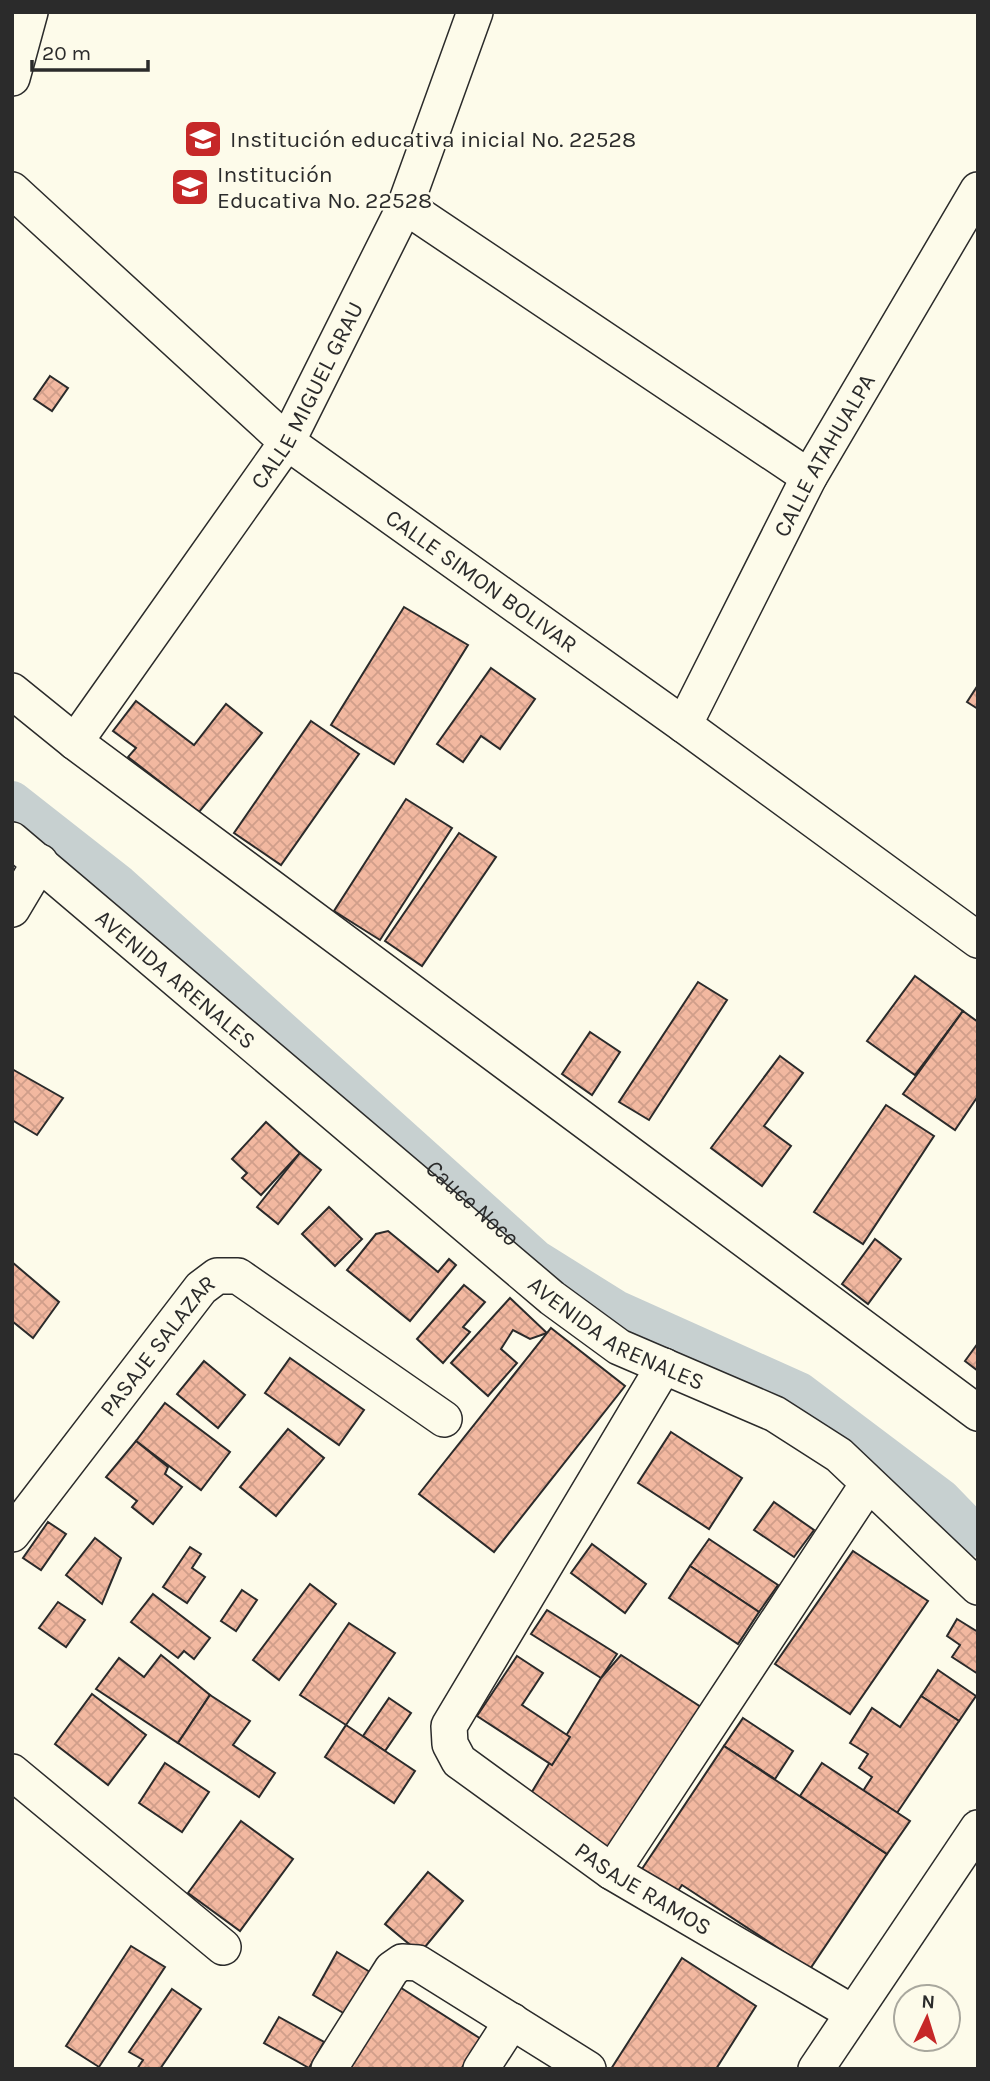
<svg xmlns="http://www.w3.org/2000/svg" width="990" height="2081" viewBox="0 0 990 2081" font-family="Karla,sans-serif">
  <defs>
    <pattern id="building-cross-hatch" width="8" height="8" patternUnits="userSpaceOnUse" patternTransform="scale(1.75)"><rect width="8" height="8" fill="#f2b8a0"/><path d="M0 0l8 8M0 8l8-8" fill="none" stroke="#d09e8a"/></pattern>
  </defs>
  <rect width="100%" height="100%" fill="#fdfbea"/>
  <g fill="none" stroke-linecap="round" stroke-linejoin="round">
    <path stroke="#c7d0d0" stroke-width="40" id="s1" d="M12 801 119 885 536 1260 616 1310 799 1392 941 1499 978 1537"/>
  </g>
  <g fill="url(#building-cross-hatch)" stroke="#2b2b2b" stroke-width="2">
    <path d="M50 376 68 388 52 411 34 399Z"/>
    <path d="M404 607 468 645 394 764 331 725Z"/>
    <path d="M491 668 535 699 500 749 481 736 463 762 437 744Z"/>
    <path d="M978 685V709L967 702Z"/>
    <path d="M136 701 194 745 226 704 262 733 199 812 128 757 136 748 113 731Z"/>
    <path d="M311 721 359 754 281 865 234 833Z"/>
    <path d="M406 799 452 828 380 940 334 911Z"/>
    <path d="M459 833 496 857 422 966 385 941Z"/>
    <path d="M915 976 963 1011 915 1075 867 1041Z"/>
    <path d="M698 982 727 1000 649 1120 619 1102Z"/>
    <path d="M963 1011 978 1022V1096L955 1130 903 1094Z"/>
    <path d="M590 1032 620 1052 592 1095 562 1074Z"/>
    <path d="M780 1056 803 1073 764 1126 791 1146 762 1186 711 1148Z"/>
    <path d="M12 1069 63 1098 37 1135 12 1120Z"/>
    <path d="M886 1105 934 1136 863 1244 814 1212Z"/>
    <path d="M266 1122 300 1153 261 1195 242 1178 247 1173 232 1159Z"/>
    <path d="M300 1153 321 1170 278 1224 257 1207Z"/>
    <path d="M329 1207 362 1239 335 1266 302 1234Z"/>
    <path d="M388 1231 438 1272 449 1259 456 1265 410 1321 347 1270 376 1234Z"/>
    <path d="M875 1239 901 1259 868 1304 842 1284Z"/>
    <path d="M12 1262 59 1302 33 1338 12 1321Z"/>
    <path d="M464 1285 485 1302 463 1327 470 1332 443 1363 417 1339Z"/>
    <path d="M510 1298 547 1333 530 1339 513 1330 501 1349 517 1363 488 1396 451 1363Z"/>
    <path d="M551 1328 625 1386 494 1552 419 1494Z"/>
    <path d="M978 1343V1371L965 1361Z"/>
    <path d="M290 1358 364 1410 339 1445 265 1393Z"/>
    <path d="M204 1361 245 1395 218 1428 177 1394Z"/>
    <path d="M165 1403 230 1452 201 1490 136 1441Z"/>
    <path d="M288 1429 324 1458 276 1516 240 1487Z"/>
    <path d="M671 1432 742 1478 709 1529 638 1483Z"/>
    <path d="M136 1441 168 1467 165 1474 182 1487 153 1524 132 1507 137 1501 106 1477Z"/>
    <path d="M774 1502 814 1530 794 1557 754 1530Z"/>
    <path d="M48 1522 66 1534 41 1570 23 1558Z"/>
    <path d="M95 1538 121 1558 102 1604 66 1575Z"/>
    <path d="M709 1539 778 1585 759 1612 690 1566Z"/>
    <path d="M592 1544 646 1584 625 1613 571 1573Z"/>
    <path d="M190 1547 201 1554 192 1568 205 1577 187 1603 163 1587Z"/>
    <path d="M853 1551 928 1601 850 1714 775 1664Z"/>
    <path d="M690 1566 759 1612 738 1644 669 1598Z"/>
    <path d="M310 1584 336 1604 279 1680 253 1660Z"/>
    <path d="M242 1590 257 1600 236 1631 221 1621Z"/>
    <path d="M153 1594 210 1638 194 1659 184 1651 178 1658 131 1622Z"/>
    <path d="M58 1602 85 1620 66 1647 39 1628Z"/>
    <path d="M547 1610 617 1654 601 1678 531 1634Z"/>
    <path d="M957 1619 978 1632V1674L952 1657 960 1645 947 1636Z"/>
    <path d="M349 1623 395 1653 346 1725 300 1695Z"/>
    <path d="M161 1655 210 1695 178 1743 96 1689 119 1658 144 1677Z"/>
    <path d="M621 1655 701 1707 606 1852 527 1800 601 1678Z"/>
    <path d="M517 1656 543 1673 522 1705 570 1737 552 1765 477 1716Z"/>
    <path d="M938 1670 976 1696 959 1721 921 1696Z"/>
    <path d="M92 1694 146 1735 108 1785 55 1744Z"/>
    <path d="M210 1695 250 1721 233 1745 275 1773 259 1797 178 1743Z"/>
    <path d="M921 1696 959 1721 897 1813 863 1791 872 1777 859 1768 868 1754 850 1743 872 1708 900 1727Z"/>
    <path d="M389 1698 411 1713 385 1751 363 1736Z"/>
    <path d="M743 1718 793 1751 775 1779 724 1746Z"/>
    <path d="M346 1725 415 1771 394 1803 325 1757Z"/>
    <path d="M724 1746 887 1854 810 1969 682 1885 669 1904 634 1881Z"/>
    <path d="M165 1763 209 1792 182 1832 139 1803Z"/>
    <path d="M822 1763 910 1821 887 1854 800 1796Z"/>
    <path d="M241 1821 293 1859 240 1931 188 1893Z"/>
    <path d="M428 1872 463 1901 420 1953 385 1924Z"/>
    <path d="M131 1946 165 1967 99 2067 66 2046Z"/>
    <path d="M337 1952 370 1972 345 2014 313 1995Z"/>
    <path d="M682 1958 756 2006 716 2069H611Z"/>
    <path d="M395 1984 481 2039 461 2069H339Z"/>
    <path d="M172 1989 201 2009 160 2069H137L143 2060 129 2052Z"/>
    <path d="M279 2017 324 2042 309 2068 264 2043Z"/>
  </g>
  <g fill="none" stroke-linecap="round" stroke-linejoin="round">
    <defs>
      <g id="street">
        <path d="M12 78 30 12"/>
        <path id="s2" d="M12 190 287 442 684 725 978 940"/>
        <path d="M405 206 809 477"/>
        <path d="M12 691 75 742 978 1413"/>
        <path id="s3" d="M684 725 809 477 978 190"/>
        <path id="s4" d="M75 742 287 442 405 206 475 12"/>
        <path id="s5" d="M12 840 552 1298 619 1347 775 1414 839 1455 978 1587"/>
        <path d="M12 909 40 862"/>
        <path id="s6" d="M664 1366 449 1726 450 1744 459 1761 612 1872 853 2013"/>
        <path id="s7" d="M12 1534 201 1288 217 1276H238L444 1419"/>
        <path d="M12 1772 223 1947"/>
        <path d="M612 1872 868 1484"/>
        <path d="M329 2069 392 1969 402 1962 418 1963 588 2069"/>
        <path d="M481 2069 512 2021"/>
        <path d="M816 2069 978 1828"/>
      </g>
    </defs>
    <use href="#street" stroke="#2b2b2b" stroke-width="38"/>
    <use href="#street" stroke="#fdfbea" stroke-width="35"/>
  </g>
  <defs>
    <symbol id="school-square" viewBox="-11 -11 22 22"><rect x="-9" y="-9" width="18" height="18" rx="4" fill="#c62828" stroke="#fdfbea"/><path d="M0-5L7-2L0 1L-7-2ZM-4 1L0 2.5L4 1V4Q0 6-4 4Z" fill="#fff"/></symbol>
  </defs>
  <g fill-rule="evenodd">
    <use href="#school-square" x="181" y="117" width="44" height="44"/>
    <use href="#school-square" x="168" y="165" width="44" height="44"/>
  </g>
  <g text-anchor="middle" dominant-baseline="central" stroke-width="5" stroke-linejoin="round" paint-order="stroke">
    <g font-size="23" fill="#2b2b2b" stroke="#fdfbea" text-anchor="start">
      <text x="230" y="139">Institución educativa inicial No. 22528</text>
      <text x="217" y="174">Institución<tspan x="217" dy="26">Educativa No. 22528</tspan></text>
    </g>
    <g font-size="23" fill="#2b2b2b" stroke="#fdfbea">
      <text stroke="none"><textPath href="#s4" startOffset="418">CALLE MIGUEL GRAU</textPath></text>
      <text stroke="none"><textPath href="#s3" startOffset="304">CALLE ATAHUALPA</textPath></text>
      <text stroke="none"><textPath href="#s2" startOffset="612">CALLE SIMON BOLIVAR</textPath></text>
      <text stroke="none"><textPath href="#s5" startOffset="215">AVENIDA ARENALES</textPath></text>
      <text stroke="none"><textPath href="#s5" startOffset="782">AVENIDA ARENALES</textPath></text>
      <text stroke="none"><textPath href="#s7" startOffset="238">PASAJE SALAZAR</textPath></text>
      <text stroke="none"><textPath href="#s6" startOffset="681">PASAJE RAMOS</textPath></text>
    </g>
    <g font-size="24" font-style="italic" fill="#2b2b2b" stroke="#fdfbea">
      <text stroke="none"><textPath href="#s1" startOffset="611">Cauce Noco</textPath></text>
    </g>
  </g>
  <rect width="990" height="2081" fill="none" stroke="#2b2b2b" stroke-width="28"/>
  <g transform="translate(927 2018) rotate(4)"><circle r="33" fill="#fdfbea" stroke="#a9a89e" stroke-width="2"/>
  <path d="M0-5L12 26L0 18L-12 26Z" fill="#c62828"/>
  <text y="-10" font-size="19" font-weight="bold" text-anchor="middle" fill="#2b2b2b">N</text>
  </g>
  <path d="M32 60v10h116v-10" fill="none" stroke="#2b2b2b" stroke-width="3.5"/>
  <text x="42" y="60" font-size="21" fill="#2b2b2b" stroke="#fdfbea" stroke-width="5" paint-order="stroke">20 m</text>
</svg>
